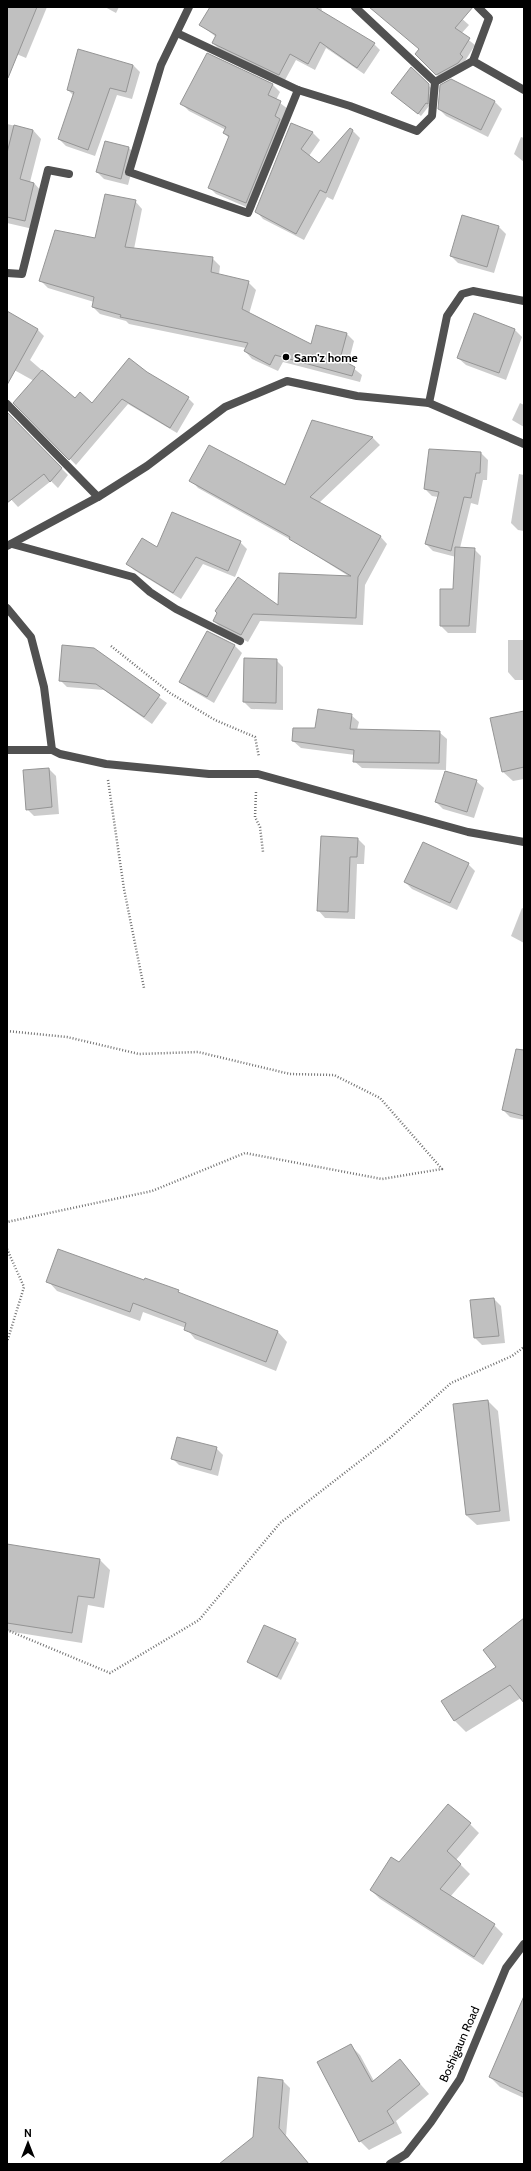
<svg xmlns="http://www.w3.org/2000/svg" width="531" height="2171" viewBox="0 0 531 2171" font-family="Cabin,sans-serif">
  <rect width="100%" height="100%" fill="#fff"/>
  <g fill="#0003">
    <path d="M7 7H47L26 58 7 50Z"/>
    <path d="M105 7H119L116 13Z"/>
    <path d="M211 7H320L322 9 321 12 374 44 380 50 364 74 326 48 315 70 296 60 285 80 219 49 213 43 216 37 201 25Z"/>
    <path d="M389 7H449L469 25 461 34 475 45 465 61 468 64 443 81 416 54 420 49Z"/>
    <path d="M207 54 273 85 280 92 276 100 288 109 253 210 216 194 209 187 229 138 224 133 226 130 189 111 182 104Z"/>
    <path d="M133 65 140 72 132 99 117 95 95 156 66 146 59 139 74 96 68 90Z"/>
    <path d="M411 68 432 89 429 106 421 116 396 96Z"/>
    <path d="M495 102 502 109 488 137 446 116 439 109Z"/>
    <path d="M7 124 33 130 41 139 30 182 34 183 42 192 33 229 7 223Z"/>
    <path d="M291 124 313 133 320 140 309 156 319 164 353 131 360 138 333 200 327 197 304 240 263 219 256 211Z"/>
    <path d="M521 137 524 138V162L514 154Z"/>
    <path d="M129 148 136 155 128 185 104 179 97 172Z"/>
    <path d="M135 201 142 209 134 249 212 258 220 266 219 275 248 282 256 290 249 314 312 346 347 334 354 341 348 364 362 375 360 382 283 362 278 371 252 359 245 351 246 348 129 324 126 321 100 314 93 307 94 302 48 288 41 281 96 239Z"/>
    <path d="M499 227 506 234 494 273 458 263 451 256Z"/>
    <path d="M7 313 38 330 44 336 30 360 75 399 92 404 146 373 188 398 194 404 177 433 128 404 76 465 15 403 34 381 7 366Z"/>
    <path d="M515 330 522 337 506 380 466 365 458 358Z"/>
    <path d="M520 403 524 405V427L512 420Z"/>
    <path d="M7 413 68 475 58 488 51 481 18 507 7 495Z"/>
    <path d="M312 421 373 438 380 445 319 503 380 536 387 544 365 585 363 625 260 621 248 642 221 628 214 621 279 606 350 577 293 541 198 488 191 480 285 487Z"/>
    <path d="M430 450 481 453 488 460 487 480H483L478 505 471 503 460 548 474 549 481 556 476 633H448L441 626 454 590 456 557 433 551 426 544 438 497 432 496 425 489Z"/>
    <path d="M519 474 524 475V531L518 530 511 523Z"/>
    <path d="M240 542 247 549 235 577 203 564 181 599 134 570 127 563 157 548Z"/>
    <path d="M208 632 235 646 242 653 214 703 188 688 181 681Z"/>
    <path d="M508 640H524V680H515L508 672Z"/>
    <path d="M93 649 167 703 152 724 104 690 67 687 60 680Z"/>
    <path d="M276 660 283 667V710L251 709 244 702Z"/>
    <path d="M524 712V779L513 781 502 771Z"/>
    <path d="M351 715 359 722 357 730 439 732 447 739 446 770 362 768 354 761 355 755 301 748 293 741Z"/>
    <path d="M49 769 56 776 59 814 34 816 27 809Z"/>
    <path d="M476 781 484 788 474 818 443 809 436 802Z"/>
    <path d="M357 838 365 846 364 864H357L355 919 325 918 318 910Z"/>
    <path d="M468 864 475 871 457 910 412 889 405 882Z"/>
    <path d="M522 908 524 909V943L511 936Z"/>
    <path d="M524 1081V1120L510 1117 503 1110Z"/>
    <path d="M48 1281 278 1332 287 1342 276 1371 195 1339 186 1328 143 1312 140 1321 57 1291Z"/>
    <path d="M494 1299 501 1306 505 1343 482 1345 475 1338Z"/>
    <path d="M488 1401 498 1411 510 1521 477 1525 466 1515 454 1405Z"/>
    <path d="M216 1448 223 1455 218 1476 179 1465 172 1458Z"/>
    <path d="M7 1545 100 1560 110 1570 104 1608 88 1605 82 1643 7 1631Z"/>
    <path d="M524 1620V1702L521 1698 466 1732 454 1720 497 1667Z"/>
    <path d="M295 1640 299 1643 281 1680 248 1662Z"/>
    <path d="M470 1824 479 1833 456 1860 470 1874 450 1897 494 1925 503 1934 483 1965 380 1899 371 1890 399 1864Z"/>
    <path d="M524 1999V2098L500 2087 490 2077Z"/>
    <path d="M351 2046 360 2055 374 2081 400 2061 429 2094 396 2121 402 2133 369 2150 360 2141Z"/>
    <path d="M282 2080 290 2088 286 2136 309 2164H220L254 2137Z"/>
  </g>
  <g fill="#c0c0c0" stroke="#959595">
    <path d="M7 7H37L8 78H7Z"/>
    <path d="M210 7H315L375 43 357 68 320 42 308 64 290 54 279 75 212 43 216 35 199 25Z"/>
    <path d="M369 7H473L455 28 470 38 460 54 463 57 458 63 436 75 415 54 419 49Z"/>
    <path d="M78 49 133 65 126 92 110 88 88 150 58 139 74 92 67 90Z"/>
    <path d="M207 53 273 84 268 95 281 101 275 116 280 119 246 203 208 188 229 136 223 133 226 127 180 104Z"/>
    <path d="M411 67 429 84 428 104 426 103 418 114 391 93Z"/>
    <path d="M451 79 495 101 481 130 438 109 440 85Z"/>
    <path d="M291 123 313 132 301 149 319 163 350 128 353 130 326 193 320 190 296 234 255 212Z"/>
    <path d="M14 125 33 130 20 179 34 183 25 221 7 217V153Z"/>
    <path d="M105 141 129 147 121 179 96 172Z"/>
    <path d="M105 194 136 200 125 247 213 257 211 272 249 281 242 309 311 344 316 325 347 333 340 359 355 367 352 376 275 355 270 365 244 351 248 343 120 317 121 315 92 307 94 297 39 281 55 230 95 238Z"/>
    <path d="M462 215 499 226 487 267 450 256Z"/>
    <path d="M7 311 38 329 7 385Z"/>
    <path d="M474 313 515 329 499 373 457 358Z"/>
    <path d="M129 358 147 372 189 397 170 428 122 399 69 460 13 403 42 370 75 398 80 392 92 403Z"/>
    <path d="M7 412 62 468 50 482 44 474 7 503Z"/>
    <path d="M312 420 373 437 310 497 381 536 358 577 356 618 253 614 241 635 213 621 217 613 215 611 238 577 278 605 279 573 351 576 289 539 290 537 189 481 209 445 285 485Z"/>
    <path d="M429 449 481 452 480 473H476L471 498 464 497 451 551 425 544 439 492 424 489Z"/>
    <path d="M172 512 241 541 228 571 196 557 173 593 126 564 142 538 157 547Z"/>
    <path d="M455 547 475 548 469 626H440V589H453Z"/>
    <path d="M207 631 235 645 207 697 179 682Z"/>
    <path d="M62 645 94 648 160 695 144 717 96 684 59 681Z"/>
    <path d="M244 658 277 659 276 703 243 702Z"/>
    <path d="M318 709 352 714 350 729 440 731 439 763 353 762 354 750 292 741 293 728H315Z"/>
    <path d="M524 711V767L502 772 490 718Z"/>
    <path d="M49 768 52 807 26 810 23 770Z"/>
    <path d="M445 771 477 780 467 812 435 802Z"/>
    <path d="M321 836 358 838 357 857H350L348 912 317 911Z"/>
    <path d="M423 842 469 863 450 903 404 882Z"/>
    <path d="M516 1049 524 1050V1116L502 1110Z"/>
    <path d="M58 1249 144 1280 145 1278 179 1290 178 1292 278 1331 266 1362 184 1330 186 1323 133 1303 130 1312 46 1282Z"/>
    <path d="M494 1298 499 1336 474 1338 470 1300Z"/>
    <path d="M488 1400 500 1511 466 1515 453 1404Z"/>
    <path d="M177 1437 217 1447 211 1470 171 1459Z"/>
    <path d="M7 1544 100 1559 94 1598 78 1596 72 1633 7 1623Z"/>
    <path d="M524 1618V1703L510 1685 454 1721 441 1701 496 1667 483 1650Z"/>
    <path d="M264 1625 296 1639 277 1677 247 1662Z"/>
    <path d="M448 1804 471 1823 447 1851 461 1864 440 1889 495 1924 474 1957 370 1890 391 1857 399 1862Z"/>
    <path d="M524 1996V2093L489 2077Z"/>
    <path d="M351 2044 372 2082 400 2059 420 2084 387 2111 394 2123 359 2142 317 2062Z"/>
    <path d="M258 2077 283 2080 279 2128 309 2164H219L253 2137Z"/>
  </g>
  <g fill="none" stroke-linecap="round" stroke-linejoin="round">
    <g stroke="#737373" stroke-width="2.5" stroke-dasharray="1 2" stroke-linecap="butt">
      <path d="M111 646 170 693 215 720 255 737 259 757"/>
      <path d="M108 780 124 889 144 988"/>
      <path d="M256 792 255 817 260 827 263 852"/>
      <path d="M7 1031 67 1037 139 1054 198 1052 290 1074 334 1075 380 1098 442 1169 382 1179 245 1153 152 1191 7 1222"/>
      <path d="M7 1249 24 1287 7 1342"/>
      <path d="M7 1630 110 1673 199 1620 280 1523 391 1437 451 1383 512 1356 524 1347"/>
    </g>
    <g stroke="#515151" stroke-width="8">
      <path d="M189 7 161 65 129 172 248 213 298 90"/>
      <path d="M355 7 435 82 473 61 489 18 478 7"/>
      <path d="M177 33 298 90 350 106 417 131 432 116 435 82"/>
      <path d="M473 61 524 90"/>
      <path d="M7 273 22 274 48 170 69 174"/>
      <path d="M429 403 447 316 462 294 473 291 524 301"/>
      <path d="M7 404 98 497 147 466 225 407 287 381 357 396 429 403 524 444"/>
      <path d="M12 544 133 577 150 592 176 609 240 641"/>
      <path d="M7 546 98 497"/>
      <path d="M7 608 31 637 44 687 52 750H7"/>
      <path d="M52 750 60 754 106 764 209 774H258L468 832 524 842"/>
      <path d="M390 2164 406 2154 431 2122 460 2079 506 1968 524 1944"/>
    </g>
  </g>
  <circle fill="#000" stroke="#fff" stroke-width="1.5" cx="286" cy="357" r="4"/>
  <g text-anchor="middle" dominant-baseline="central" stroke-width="3" stroke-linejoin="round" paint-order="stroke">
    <g font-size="12" font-weight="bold" fill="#000" stroke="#fff" text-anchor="start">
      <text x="294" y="357">Sam'z home</text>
    </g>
    <g font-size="12" fill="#000" stroke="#fff">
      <text transform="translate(459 2044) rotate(-66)">Boshigaun Road</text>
    </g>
  </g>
  <rect width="531" height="2171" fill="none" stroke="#000000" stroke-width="16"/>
  <g transform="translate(28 2143)" stroke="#ffffff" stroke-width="3" paint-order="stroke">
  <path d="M0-3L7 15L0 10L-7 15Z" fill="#000000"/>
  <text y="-6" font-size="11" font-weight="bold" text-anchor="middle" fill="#000000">N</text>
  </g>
</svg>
